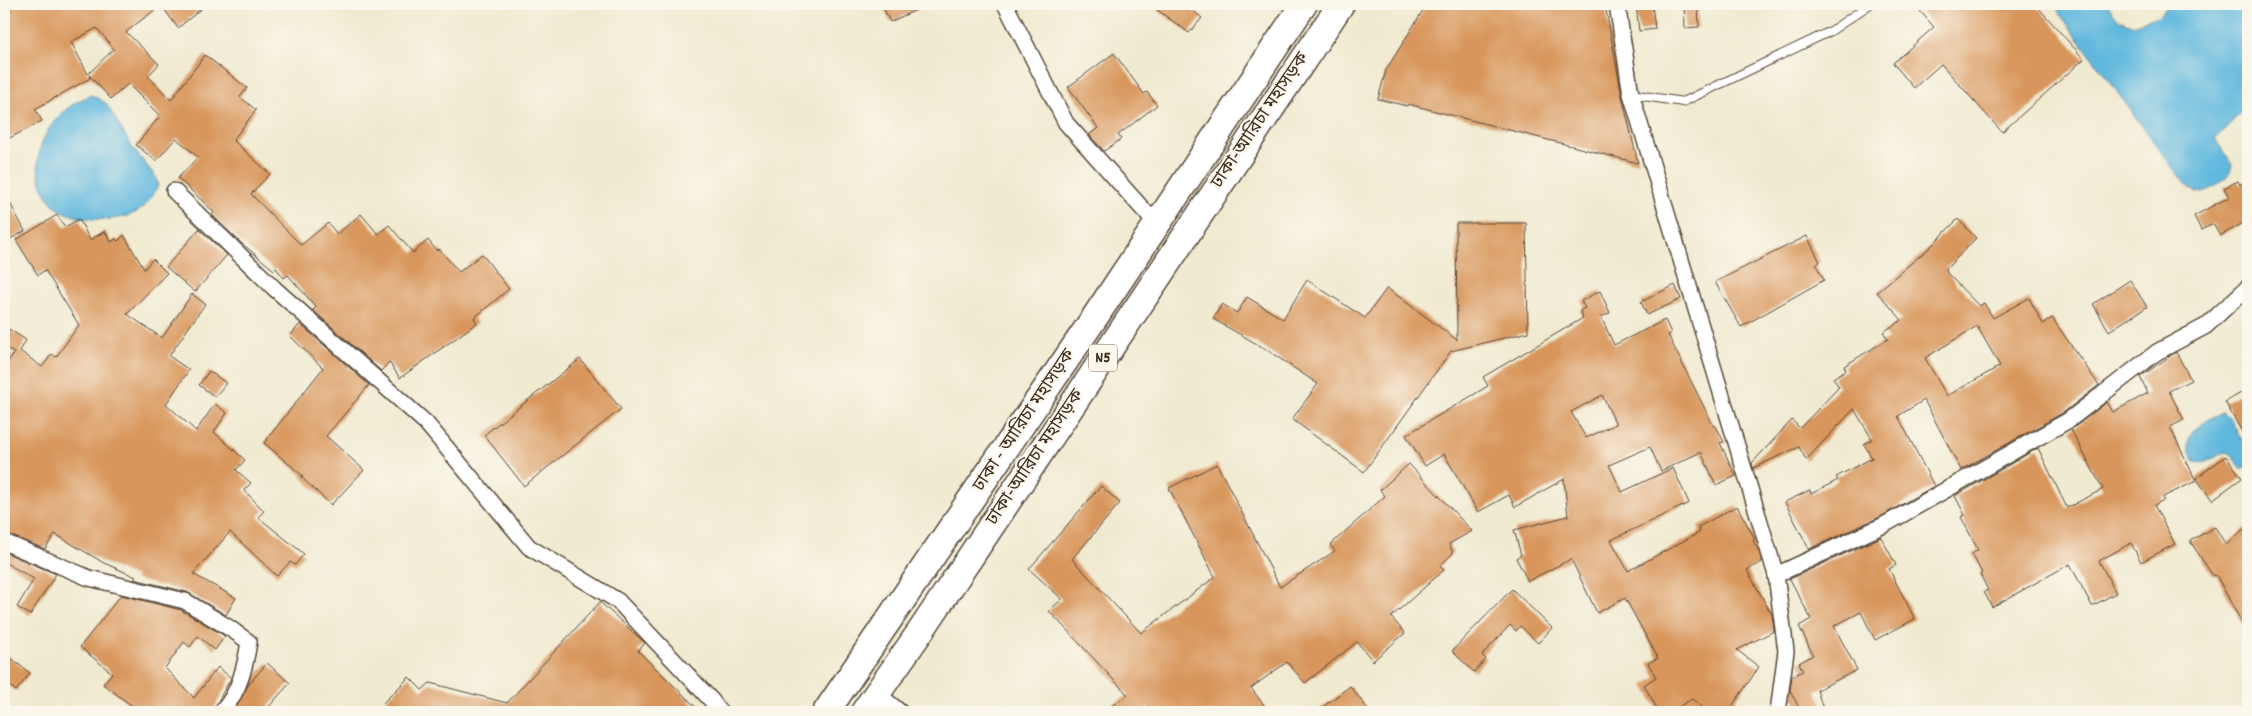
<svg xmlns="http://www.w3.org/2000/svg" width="2252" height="716" viewBox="0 0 2252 716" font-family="Dekko,'Noto Sans Bengali',sans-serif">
  <rect width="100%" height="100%" fill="#fbf7ec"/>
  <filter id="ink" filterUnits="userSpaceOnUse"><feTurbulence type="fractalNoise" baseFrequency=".02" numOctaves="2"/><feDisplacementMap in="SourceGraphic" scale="10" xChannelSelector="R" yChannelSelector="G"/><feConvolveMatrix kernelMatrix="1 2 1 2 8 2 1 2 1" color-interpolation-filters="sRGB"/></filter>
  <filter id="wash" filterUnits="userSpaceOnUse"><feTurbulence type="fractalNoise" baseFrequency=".0096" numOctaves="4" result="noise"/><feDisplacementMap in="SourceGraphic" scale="20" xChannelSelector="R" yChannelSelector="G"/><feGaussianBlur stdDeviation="1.12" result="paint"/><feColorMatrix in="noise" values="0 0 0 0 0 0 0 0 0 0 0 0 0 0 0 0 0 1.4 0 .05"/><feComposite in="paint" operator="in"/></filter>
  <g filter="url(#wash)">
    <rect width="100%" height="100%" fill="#f0ead0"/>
    <g fill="#60b8de" stroke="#4e717e">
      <path d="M2055 4H2107L2119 20 2132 25 2158 16 2169 4H2248V30L2239 43 2248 61V106L2215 139 2232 164C2230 180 2211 192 2196 193 2174 174 2162 152 2145 130 2117 91 2088 53 2060 14Z"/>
      <path d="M92 95 106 103 132 147 156 177 158 186C153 195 146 207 137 212 116 223 74 222 56 207 50 202 47 195 43 188 26 150 55 107 92 95Z"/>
      <path d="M2222 412 2230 418 2241 439 2248 440 2247 467 2242 469 2231 454 2225 452 2204 463 2196 462C2174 437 2202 423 2222 412Z"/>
    </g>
    <g id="blocks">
      <g fill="#d8965c" fill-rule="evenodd">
        <path d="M7 4H207L178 28 161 5 126 32 159 64 148 76 171 100 205 55 247 88 240 97 256 110 233 140 270 174 251 194 301 245 328 223 337 234 361 214 378 234 389 225 413 253 428 240 437 251 439 249 459 272 482 254 509 289 474 318 477 323 400 378 389 362 381 371 313 310 316 307 288 275 284 278 276 268 274 270 239 241 212 215 214 212 178 178 198 157 176 138 156 161 136 145 160 116 128 84 111 99 89 75 90 78 35 109 42 121 4 141V15L11 11ZM97 28 114 49 88 74 71 42Z"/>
        <path d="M894 4H929L890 22 884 9Z"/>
        <path d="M1149 4H1185L1202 18 1189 33Z"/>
        <path d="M1427 4H1605L1622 96 1638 163 1408 104 1407 106 1378 99 1386 70Z"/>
        <path d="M1636 4H1652L1655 29 1639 31Z"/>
        <path d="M1684 4H1698L1699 27 1685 28Z"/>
        <path d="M1914 4H2035L2084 59 2002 132 1941 64 1914 88 1893 63 1934 27Z"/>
        <path d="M1114 53 1144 94 1147 92 1157 105 1118 135 1121 139 1104 151 1089 135 1098 128 1068 87Z"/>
        <path d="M2248 178V220L2220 236 2213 224 2201 230 2194 216 2229 197 2224 188 2238 181 2240 185Z"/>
        <path d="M4 192 25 231 4 242Z"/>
        <path d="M57 215 65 227 79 219 90 240 105 231 111 242 116 239 118 241 124 235 144 269 153 259 167 273 127 314 162 338 192 294 205 304 169 356 189 370 166 404 196 431 215 404 227 413 214 432 245 460 236 470 251 483 244 490 264 511 258 517 304 554 295 565 290 562 277 576 230 532 193 574 236 598 226 615 187 592 134 579 136 577 104 563 55 534 45 549 4 533V368L14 353 4 346V326L26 340 20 351 42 367 52 354 56 357 79 325 45 270 38 275 16 240Z"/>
        <path d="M1958 219 1976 238 1946 269 1947 273 1979 306 1984 303 1993 318 2029 298 2043 324 2052 318 2099 385 2064 412 1961 470 1924 400 1898 416 1934 486 1880 517 1809 549 1785 502 1810 490 1811 494 1838 480 1836 477 1872 458 1864 444 1872 439 1854 409 1806 460 1799 447 1753 468 1752 463 1792 420 1800 428 1839 387 1833 378 1846 370 1844 366 1888 339 1883 332 1902 320 1877 292 1928 249ZM1977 326 2000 366 1947 396 1925 358Z"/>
        <path d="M1456 223H1526L1528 332 1451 351 1364 472 1292 419 1318 384 1264 348 1213 319 1222 304 1237 313 1247 297 1283 319 1307 280 1365 318 1387 288 1457 340Z"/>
        <path d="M199 229 227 255 195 292 166 267Z"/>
        <path d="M1807 236 1820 262 1816 265 1824 280 1741 327 1715 282Z"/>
        <path d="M2130 280 2147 307 2109 331 2093 304Z"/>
        <path d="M1675 285 1681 299 1647 315 1641 302Z"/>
        <path d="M1600 291 1610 313 1601 317 1614 345 1665 320 1671 333 1668 335 1714 427 1716 426 1724 442 1720 443 1736 476 1716 485 1701 452 1661 471 1650 447 1609 465 1622 492 1673 468 1689 503 1611 540 1628 571 1700 532 1698 527 1737 506 1755 539 1753 540 1759 552 1762 562 1747 570 1772 615 1774 631 1737 650 1759 667 1728 712H1708L1692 699 1670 712H1659L1644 685 1656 677 1648 663 1658 658 1625 598 1597 613 1571 559 1528 581 1516 558 1521 555 1514 530 1568 516 1564 479 1515 507 1509 495 1478 512 1444 454 1425 466 1406 435 1488 386 1483 377 1583 318 1580 310 1585 308 1581 301ZM1602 395 1616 424 1586 438 1571 412Z"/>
        <path d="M300 324 369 385 326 436 364 470 331 505 301 477 303 476 264 443 323 368 290 336Z"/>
        <path d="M2176 352 2191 380 2169 391 2184 420 2170 427 2196 481 2163 497 2164 500 2154 505 2175 544 2141 562 2131 543 2099 561 2116 593 2092 606 2070 564 1992 607 1984 592 1988 590 1980 574 1982 573 1972 554 1978 550 1961 517 1965 515 1955 496 2038 448 2067 508 2103 489 2071 430 2107 402 2113 412 2148 393 2140 377Z"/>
        <path d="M580 359 621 409 524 486 484 435Z"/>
        <path d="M209 371 226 383 215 397 199 385Z"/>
        <path d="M2248 389V442L2225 402Z"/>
        <path d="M2226 456 2242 478 2212 500 2196 478Z"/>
        <path d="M1217 464 1280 587 1335 551 1330 545 1385 496 1380 490 1409 464 1472 531 1449 544 1453 553 1440 566 1444 570 1391 617 1405 633 1373 661 1357 642 1305 683 1287 662 1251 688 1269 712H1152L1148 707 1140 712H1101L1128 695 1049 611 1062 599 1029 569 1101 486 1120 503 1072 559 1141 633 1215 577 1169 488Z"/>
        <path d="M2248 525V634L2216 575 2213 576 2190 541 2215 527 2226 545Z"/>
        <path d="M1881 537 1896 565 1889 569 1915 619 1875 640 1861 612 1834 626 1857 670 1817 690 1824 712H1801L1790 690 1792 676 1803 671 1799 663 1813 655 1799 626 1811 619 1790 579Z"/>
        <path d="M4 552 56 574 30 615 17 607 34 579 4 562Z"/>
        <path d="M1512 589 1552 628 1538 643 1520 626 1516 631 1510 625 1482 655 1486 659 1474 672 1452 651Z"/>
        <path d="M121 595 181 610 225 636 215 650 198 636 190 647 184 642 165 668 194 698 218 667 231 678 212 712H140L103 684 112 673 80 647Z"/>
        <path d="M600 602 645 643 638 651 701 712H374L409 677 422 690 430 683 507 703Z"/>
        <path d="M4 653 30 673 16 691 4 682Z"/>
        <path d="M267 663 290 683 264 712H233L249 684Z"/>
        <path d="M1350 686 1370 712H1316Z"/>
      </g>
    </g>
  </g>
  <g filter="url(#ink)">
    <use href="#blocks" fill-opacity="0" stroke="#564739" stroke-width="1"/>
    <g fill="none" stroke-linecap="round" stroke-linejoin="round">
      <defs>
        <path id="service" d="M1631 94 1683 102 1831 31 1870 4"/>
        <g id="minor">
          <path d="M1005 4 1066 123 1157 225"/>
          <path d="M1617 4 1631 94 1776 575 1786 651 1778 712"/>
          <path d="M174 191 275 289 426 423 529 547 618 601 712 701 720 712"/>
          <path d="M4 542 89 578 185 601 231 629 249 642C245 667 239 694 221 712"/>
          <path d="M1776 575 1884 525 2069 420 2157 352 2206 326 2248 287"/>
          <path d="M877 693 900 712"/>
        </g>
        <g id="trunk">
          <path d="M826 712 1095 317 1304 4"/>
          <path d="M864 712 920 632 1341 4"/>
        </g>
      </defs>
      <use href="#service" stroke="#564739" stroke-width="10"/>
      <use href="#minor" stroke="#564739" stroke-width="18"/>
      <use href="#trunk" stroke="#564739" stroke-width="29"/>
      <use href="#service" stroke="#fff" stroke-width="8"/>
      <use href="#minor" stroke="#fff" stroke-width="15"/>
      <use href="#trunk" stroke="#fff" stroke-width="26"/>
    </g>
  </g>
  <g text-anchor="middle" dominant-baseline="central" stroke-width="4.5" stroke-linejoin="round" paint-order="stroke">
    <rect fill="#fbf7ec" stroke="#75685c" stroke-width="1" x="1089" y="344.5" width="28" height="27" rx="4"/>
    <g font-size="16" font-weight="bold" fill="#3b2a1e">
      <text x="1103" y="358">N5</text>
    </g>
    <g font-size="18" fill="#3b2a1e" stroke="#fbf7ec">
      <text transform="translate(1261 121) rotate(-56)">ঢাকা-আরিচা মহাসড়ক</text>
      <text transform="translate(1025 421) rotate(-56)">ঢাকা - আরিচা মহাসড়ক</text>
      <text transform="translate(1036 458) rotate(-56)">ঢাকা-আরিচা মহাসড়ক</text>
    </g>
  </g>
  <rect width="2252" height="716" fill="none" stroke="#fbf7ec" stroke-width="20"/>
</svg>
